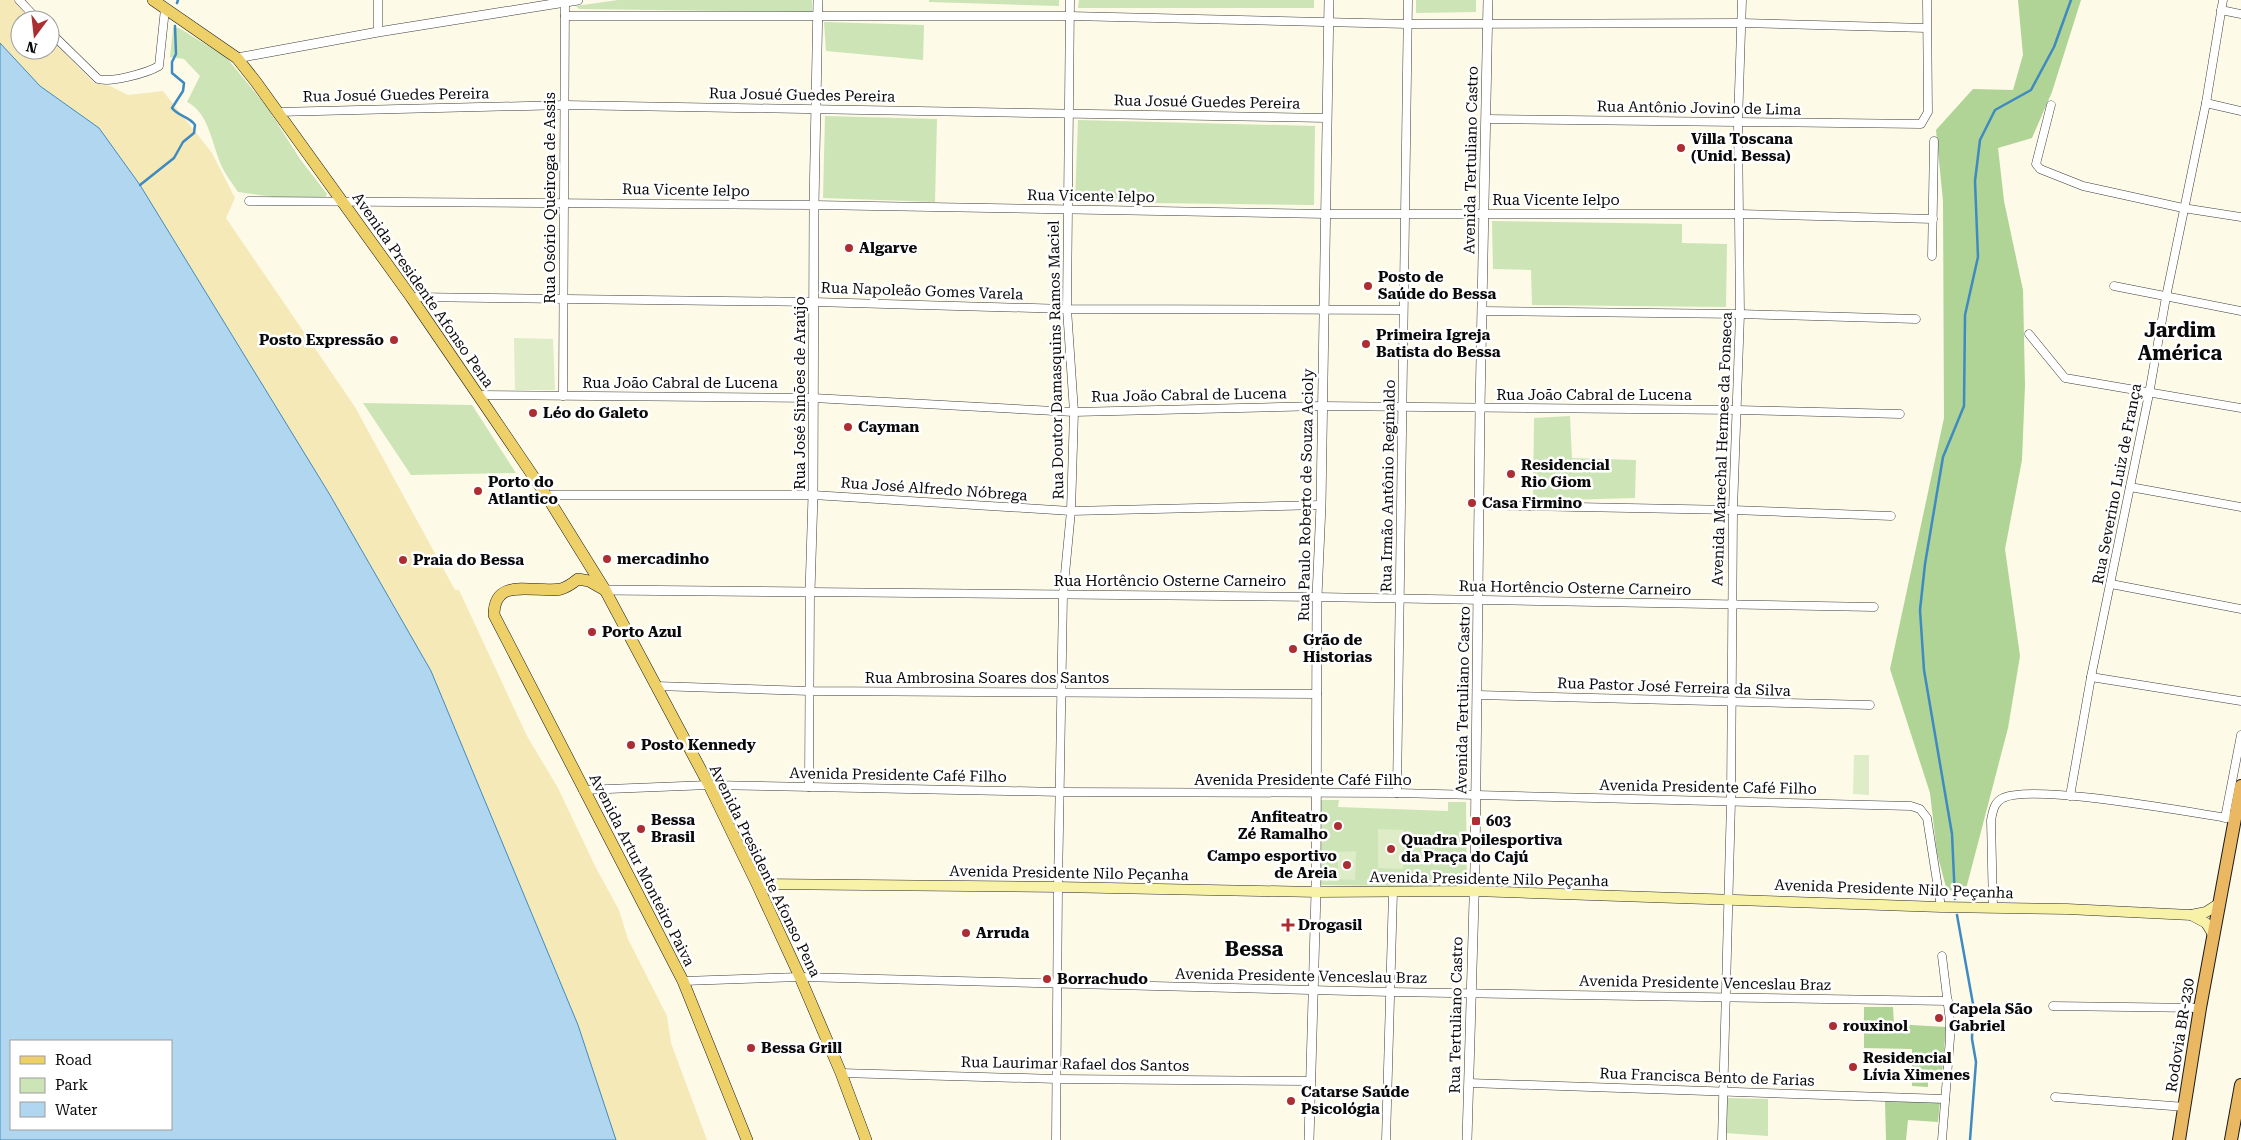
<svg xmlns="http://www.w3.org/2000/svg" width="2241" height="1140" viewBox="0 0 2241 1140" font-family="'Roboto Serif',serif">
  <rect width="100%" height="100%" fill="#fdfae8"/>
  <g fill="#cde4b6">
    <path d="M618 0H812V12L579 9 576 6Z"/>
    <path d="M929 0H1059V6L929 2Z"/>
    <path d="M1079 0H1314V8H1078Z"/>
    <path d="M1416 0H1476V12L1416 13Z"/>
    <path d="M824 22 924 25 923 60 826 51Z"/>
    <path d="M173 28H179L226 57 267 107 300 159 327 194 325 199 281 198 238 192C233 184 227 177 223 169 212 147 210 113 187 102L200 76 184 59 170 57Z"/>
    <path d="M825 116 937 119 935 202 823 198Z"/>
    <path d="M1078 120 1315 126 1314 205 1075 202Z"/>
    <path d="M1492 221 1682 224V243L1727 244 1726 307 1532 305 1531 270 1493 269Z"/>
    <path d="M363 403 472 405 516 473 411 475Z"/>
    <path d="M1570 416 1572 458 1636 460 1635 498 1533 501 1534 418Z"/>
    <path d="M1321 800H1339L1338 807 1448 811V802H1466L1467 887 1318 885Z"/>
    <path d="M1726 1098 1768 1099V1136L1725 1133Z"/>
  </g>
  <g fill="#b0d396">
    <path d="M2018 0H2081L2052 92 2032 138 1998 148 2004 201 2023 290 2025 385 2022 460 2005 549 2020 656 2008 728 1966 889 1947 891 1937 853 1930 793 1890 669 1944 418 1943 201 1936 130 1973 89 2013 90 2023 55Z"/>
    <path d="M1864 1007H1893L1894 1024 1946 1027 1942 1074 1928 1073V1087L1912 1086V1049L1864 1048Z"/>
    <path d="M1885 1101H1940L1938 1122 1908 1120 1906 1140H1886Z"/>
  </g>
  <path fill="#f5e9b8" d="M0 0H14L33 20H20V50H50V38L94 83 110 86 128 95 163 91 212 153 235 198 226 218 355 407 455 590H459L527 736 558 788 595 866 619 910 628 939 667 1016 671 1043 707 1140H615L534 919 449 714 404 624 330 495 140 185 99 128 40 86 0 43Z"/>
  <g fill="#deecc7">
    <path d="M514 338 553 339 555 390H515Z"/>
    <path d="M1854 755H1869V795L1853 794Z"/>
    <path d="M1378 829 1404 830 1403 869 1378 868Z"/>
    <path d="M1356 851 1355 880 1338 879V852Z"/>
  </g>
  <path fill="#b1d7f0" stroke="#3e8ac1" fill-rule="evenodd" d="M0 43 40 86 99 128 140 185 330 495 431 671 578 1025 616 1140H0ZM171 1041V1129H11V1041Z"/>
  <g fill="none" stroke-linecap="round" stroke-linejoin="round">
    <g stroke="#3e8ac1" stroke-width="2.5">
      <path d="M177 3 178 0"/>
      <path d="M140 185 174 158 183 142 194 133 195 125C189 116 179 117 172 108L183 91 184 83 172 73V62L176 54 175 26"/>
      <path d="M1955 899 1952 834 1924 670 1920 610 1925 564 1943 457 1964 406 1965 315 1978 257 1975 181 1980 140 1995 110 2031 90 2054 47 2071 0"/>
      <path d="M1957 915 1973 1004 1972 1039 1976 1062 1970 1140"/>
    </g>
    <defs>
      <g id="minor">
        <path d="M19 0 38 20"/>
        <path d="M2221 10 2241 14"/>
        <path d="M565 16H1070L1407 24 1742 23 1926 28"/>
        <path d="M50 32 98 79C111 83 147 73 159 66L165 9"/>
        <path d="M378 32V0"/>
        <path d="M2206 103 2241 111"/>
        <path d="M2051 105 2036 164 2040 169 2083 186 2183 208 2241 217"/>
        <path d="M277 112 565 105 1327 118"/>
        <path d="M1486 119 1921 124 1928 112 1927 0"/>
        <path d="M249 201 814 205 1326 214H1739L1933 219"/>
        <path d="M1932 256 1934 141"/>
        <path d="M2114 286 2241 311"/>
        <path d="M411 297 814 302 1067 309 1403 310"/>
        <path d="M1482 311 1740 314 1916 319"/>
        <path d="M2029 334 2065 378 2241 408"/>
        <path d="M478 395 813 398 1074 412 1321 406 1737 410 1900 414"/>
        <path d="M563 396 565 0"/>
        <path d="M2130 487 2241 507"/>
        <path d="M546 495H813L1071 511 1321 505"/>
        <path d="M1479 505 1733 510 1891 516"/>
        <path d="M2111 584 2241 609"/>
        <path d="M2091 677 2241 701"/>
        <path d="M656 686 810 691 1317 694"/>
        <path d="M1478 695 1870 705"/>
        <path d="M809 787 810 592 1317 597 1874 607"/>
        <path d="M583 790 709 785 1061 792 1397 793 1911 806 1920 809 1927 818 1941 907"/>
        <path d="M1397 793 1408 0"/>
        <path d="M2070 796 2091 677 2149 394 2166 297 2206 103 2223 0"/>
        <path d="M2225 818 2241 735"/>
        <path d="M1993 908 1991 820C1993 811 1994 802 2003 798 2033 783 2193 813 2234 819"/>
        <path d="M1942 956 1950 1021V1038L1942 1140"/>
        <path d="M683 981 800 977 1391 992 1948 1001"/>
        <path d="M2053 1006 2200 1008"/>
        <path d="M841 1073 1057 1079 1309 1081"/>
        <path d="M1469 1083 1945 1099"/>
        <path d="M2055 1097 2185 1107"/>
        <path d="M1056 1140 1058 887 1063 595 1071 511 1074 412 1067 309 1070 0"/>
        <path d="M1386 1140 1393 892"/>
        <path d="M1722 1140 1731 801 1733 510 1740 314 1738 122 1742 0"/>
      </g>
      <g id="tertiary">
        <path d="M237 58 378 32 578 0"/>
        <path d="M605 590 810 592 813 495 814 205 818 0"/>
        <path d="M1309 1140 1316 892 1317 597 1321 505 1329 0"/>
        <path d="M1467 1140 1475 866 1480 408 1488 0"/>
      </g>
      <g id="secondary">
        <path d="M757 884 1058 887 1316 892 1474 891 1941 907 2067 909 2191 915 2206 912 2220 903"/>
        <path d="M2191 915 2206 923 2214 936"/>
      </g>
      <g id="primary">
        <path d="M153 0 237 58 256 82 411 297 478 395 546 495 605 590 709 785 757 884 800 977 841 1073 866 1140"/>
        <path d="M603 589 589 581 578 579C573 583 568 587 561 589 536 594 494 575 494 615L683 981 747 1140"/>
      </g>
      <g id="trunk">
        <path d="M2179 1140 2200 1008 2241 786"/>
        <path d="M2231 1140 2241 1085"/>
      </g>
    </defs>
    <use href="#minor" stroke="#3d3d3d" stroke-width="9"/>
    <use href="#tertiary" stroke="#3d3d3d" stroke-width="10"/>
    <use href="#secondary" stroke="#2c2c2c" stroke-width="11"/>
    <use href="#primary" stroke="#1b1b1b" stroke-width="12"/>
    <use href="#trunk" stroke="#1b1b1b" stroke-width="14"/>
    <use href="#minor" stroke="#fff" stroke-width="8"/>
    <use href="#tertiary" stroke="#fff" stroke-width="9"/>
    <use href="#secondary" stroke="#f8f1a8" stroke-width="10"/>
    <use href="#primary" stroke="#edd068" stroke-width="11"/>
    <use href="#trunk" stroke="#eab862" stroke-width="12"/>
  </g>
  <g fill="#ad2e32" stroke="#fff" stroke-width="2">
    <circle cx="1681" cy="148" r="5"/>
    <circle cx="849" cy="248" r="5"/>
    <circle cx="1368" cy="286" r="5"/>
    <circle cx="394" cy="340" r="5"/>
    <circle cx="1366" cy="344" r="5"/>
    <circle cx="533" cy="413" r="5"/>
    <circle cx="848" cy="427" r="5"/>
    <circle cx="1511" cy="474" r="5"/>
    <circle cx="478" cy="491" r="5"/>
    <circle cx="1472" cy="503" r="5"/>
    <circle cx="607" cy="559" r="5"/>
    <circle cx="403" cy="560" r="5"/>
    <circle cx="592" cy="632" r="5"/>
    <circle cx="1293" cy="649" r="5"/>
    <circle cx="631" cy="745" r="5"/>
    <rect x="1471" y="816" width="10" height="10" rx="2.5"/>
    <circle cx="1338" cy="826" r="5"/>
    <circle cx="641" cy="829" r="5"/>
    <circle cx="1391" cy="849" r="5"/>
    <circle cx="1347" cy="865" r="5"/>
    <path d="M1285.5 917.5h5v5h5v5h-5v5h-5v-5h-5v-5h5z"/>
    <circle cx="966" cy="933" r="5"/>
    <circle cx="1047" cy="979" r="5"/>
    <circle cx="1939" cy="1018" r="5"/>
    <circle cx="1833" cy="1026" r="5"/>
    <circle cx="751" cy="1048" r="5"/>
    <circle cx="1853" cy="1067" r="5"/>
    <circle cx="1291" cy="1101" r="5"/>
  </g>
  <g text-anchor="middle" dominant-baseline="central" stroke-width="5" stroke-linejoin="round" paint-order="stroke">
    <g font-size="15" fill="#0a0a0a" stroke="#fff">
      <text transform="translate(396 95) rotate(-1)">Rua Josué Guedes Pereira</text>
      <text transform="translate(802 95) rotate(1)">Rua Josué Guedes Pereira</text>
      <text transform="translate(1207 102) rotate(1)">Rua Josué Guedes Pereira</text>
      <text transform="translate(1699 108) rotate(1)">Rua Antônio Jovino de Lima</text>
      <text transform="translate(1471 160) rotate(-89)">Avenida Tertuliano Castro</text>
      <text transform="translate(686 190) rotate(1)">Rua Vicente Ielpo</text>
      <text transform="translate(1091 196) rotate(1)">Rua Vicente Ielpo</text>
      <text transform="translate(550 198) rotate(-90)">Rua Osório Queiroga de Assis</text>
      <text x="1556" y="200">Rua Vicente Ielpo</text>
      <text transform="translate(423 290) rotate(55)">Avenida Presidente Afonso Pena</text>
      <text transform="translate(922 291) rotate(2)">Rua Napoleão Gomes Varela</text>
      <text transform="translate(1056 360) rotate(-91)">Rua Doutor Damasquins Ramos Maciel</text>
      <text x="680" y="383">Rua João Cabral de Lucena</text>
      <text transform="translate(800 393) rotate(-90)">Rua José Simões de Araújo</text>
      <text transform="translate(1189 395) rotate(-1)">Rua João Cabral de Lucena</text>
      <text x="1594" y="395">Rua João Cabral de Lucena</text>
      <text transform="translate(1722 449) rotate(-88)">Avenida Marechal Hermes da Fonseca</text>
      <text transform="translate(2117 484) rotate(-79)">Rua Severino Luiz de França</text>
      <text transform="translate(1388 486) rotate(-89)">Rua Irmão Antônio Reginaldo</text>
      <text transform="translate(934 489) rotate(4)">Rua José Alfredo Nóbrega</text>
      <text transform="translate(1306 495) rotate(-89)">Rua Paulo Roberto de Souza Acioly</text>
      <text x="1170" y="581">Rua Hortêncio Osterne Carneiro</text>
      <text transform="translate(1575 588) rotate(1)">Rua Hortêncio Osterne Carneiro</text>
      <text x="987" y="678">Rua Ambrosina Soares dos Santos</text>
      <text transform="translate(1674 687) rotate(2)">Rua Pastor José Ferreira da Silva</text>
      <text transform="translate(1463 700) rotate(-89)">Avenida Tertuliano Castro</text>
      <text transform="translate(898 775) rotate(1)">Avenida Presidente Café Filho</text>
      <text x="1303" y="780">Avenida Presidente Café Filho</text>
      <text transform="translate(1708 787) rotate(1)">Avenida Presidente Café Filho</text>
      <text transform="translate(642 870) rotate(63)">Avenida Artur Monteiro Paiva</text>
      <text transform="translate(765 871) rotate(64)">Avenida Presidente Afonso Pena</text>
      <text transform="translate(1069 873) rotate(1)">Avenida Presidente Nilo Peçanha</text>
      <text transform="translate(1489 879) rotate(1)">Avenida Presidente Nilo Peçanha</text>
      <text transform="translate(1894 889) rotate(2)">Avenida Presidente Nilo Peçanha</text>
      <text transform="translate(1301 976) rotate(1)">Avenida Presidente Venceslau Braz</text>
      <text transform="translate(1705 983) rotate(1)">Avenida Presidente Venceslau Braz</text>
      <text transform="translate(1456 1015) rotate(-89)">Rua Tertuliano Castro</text>
      <text transform="translate(2180 1035) rotate(-81)">Rodovia BR-230</text>
      <text transform="translate(1075 1064) rotate(1)">Rua Laurimar Rafael dos Santos</text>
      <text transform="translate(1707 1077) rotate(2)">Rua Francisca Bento de Farias</text>
    </g>
    <g font-size="15" font-weight="bold" fill="#0a0a0a" stroke="#fff" text-anchor="start">
      <text x="1691" y="139">Villa Toscana<tspan x="1691" dy="17">(Unid. Bessa)</tspan></text>
      <text x="859" y="248">Algarve</text>
      <text x="1378" y="277">Posto de<tspan x="1378" dy="17">Saúde do Bessa</tspan></text>
      <text x="1376" y="335">Primeira Igreja<tspan x="1376" dy="17">Batista do Bessa</tspan></text>
      <text x="384" y="340" text-anchor="end">Posto Expressão</text>
      <text x="543" y="413">Léo do Galeto</text>
      <text x="858" y="427">Cayman</text>
      <text x="1521" y="465">Residencial<tspan x="1521" dy="17">Rio Giom</tspan></text>
      <text x="488" y="482">Porto do<tspan x="488" dy="17">Atlantico</tspan></text>
      <text x="1482" y="503">Casa Firmino</text>
      <text x="617" y="559">mercadinho</text>
      <text x="413" y="560">Praia do Bessa</text>
      <text x="602" y="632">Porto Azul</text>
      <text x="1303" y="640">Grão de<tspan x="1303" dy="17">Historias</tspan></text>
      <text x="641" y="745">Posto Kennedy</text>
      <text x="1328" y="817" text-anchor="end">Anfiteatro<tspan x="1328" dy="17">Zé Ramalho</tspan></text>
      <text x="651" y="820">Bessa<tspan x="651" dy="17">Brasil</tspan></text>
      <text x="1486" y="821">603</text>
      <text x="1401" y="840">Quadra Poilesportiva<tspan x="1401" dy="17">da Praça do Cajú</tspan></text>
      <text x="1337" y="856" text-anchor="end">Campo esportivo<tspan x="1337" dy="17">de Areia</tspan></text>
      <text x="1298" y="925">Drogasil</text>
      <text x="976" y="933">Arruda</text>
      <text x="1057" y="979">Borrachudo</text>
      <text x="1949" y="1009">Capela São<tspan x="1949" dy="17">Gabriel</tspan></text>
      <text x="1843" y="1026">rouxinol</text>
      <text x="761" y="1048">Bessa Grill</text>
      <text x="1863" y="1058">Residencial<tspan x="1863" dy="17">Lívia Ximenes</tspan></text>
      <text x="1301" y="1092">Catarse Saúde<tspan x="1301" dy="17">Psicológia</tspan></text>
    </g>
    <g font-size="20" font-weight="bold" fill="#0a0a0a" stroke="#fff">
      <text x="2180" y="330">Jardim<tspan x="2180" dy="23">América</tspan></text>
      <text x="1254" y="949">Bessa</text>
    </g>
  </g>
  <rect x="10" y="1040" width="162" height="90" fill="#ffffff" stroke="#9d9d9d"/>
  <rect x="20" y="1056" width="25" height="8" fill="#edd068" stroke="#9d9d9d"/>
  <text x="55" y="1065" font-size="15" fill="#0a0a0a">Road</text>
  <rect x="20" y="1078" width="25" height="15" fill="#cde4b6" stroke="#9d9d9d"/>
  <text x="55" y="1090" font-size="15" fill="#0a0a0a">Park</text>
  <rect x="20" y="1102" width="25" height="15" fill="#b1d7f0" stroke="#9d9d9d"/>
  <text x="55" y="1115" font-size="15" fill="#0a0a0a">Water</text>
  <g transform="translate(35 35) rotate(195)"><circle r="24" fill="#ffffff" stroke="#9d9d9d"/>
  <path d="M0-4L9 19L0 12L-9 19Z" fill="#ad2e32"/>
  <text y="-8" font-size="14" font-weight="bold" text-anchor="middle" fill="#0a0a0a">N</text>
  </g>
</svg>
